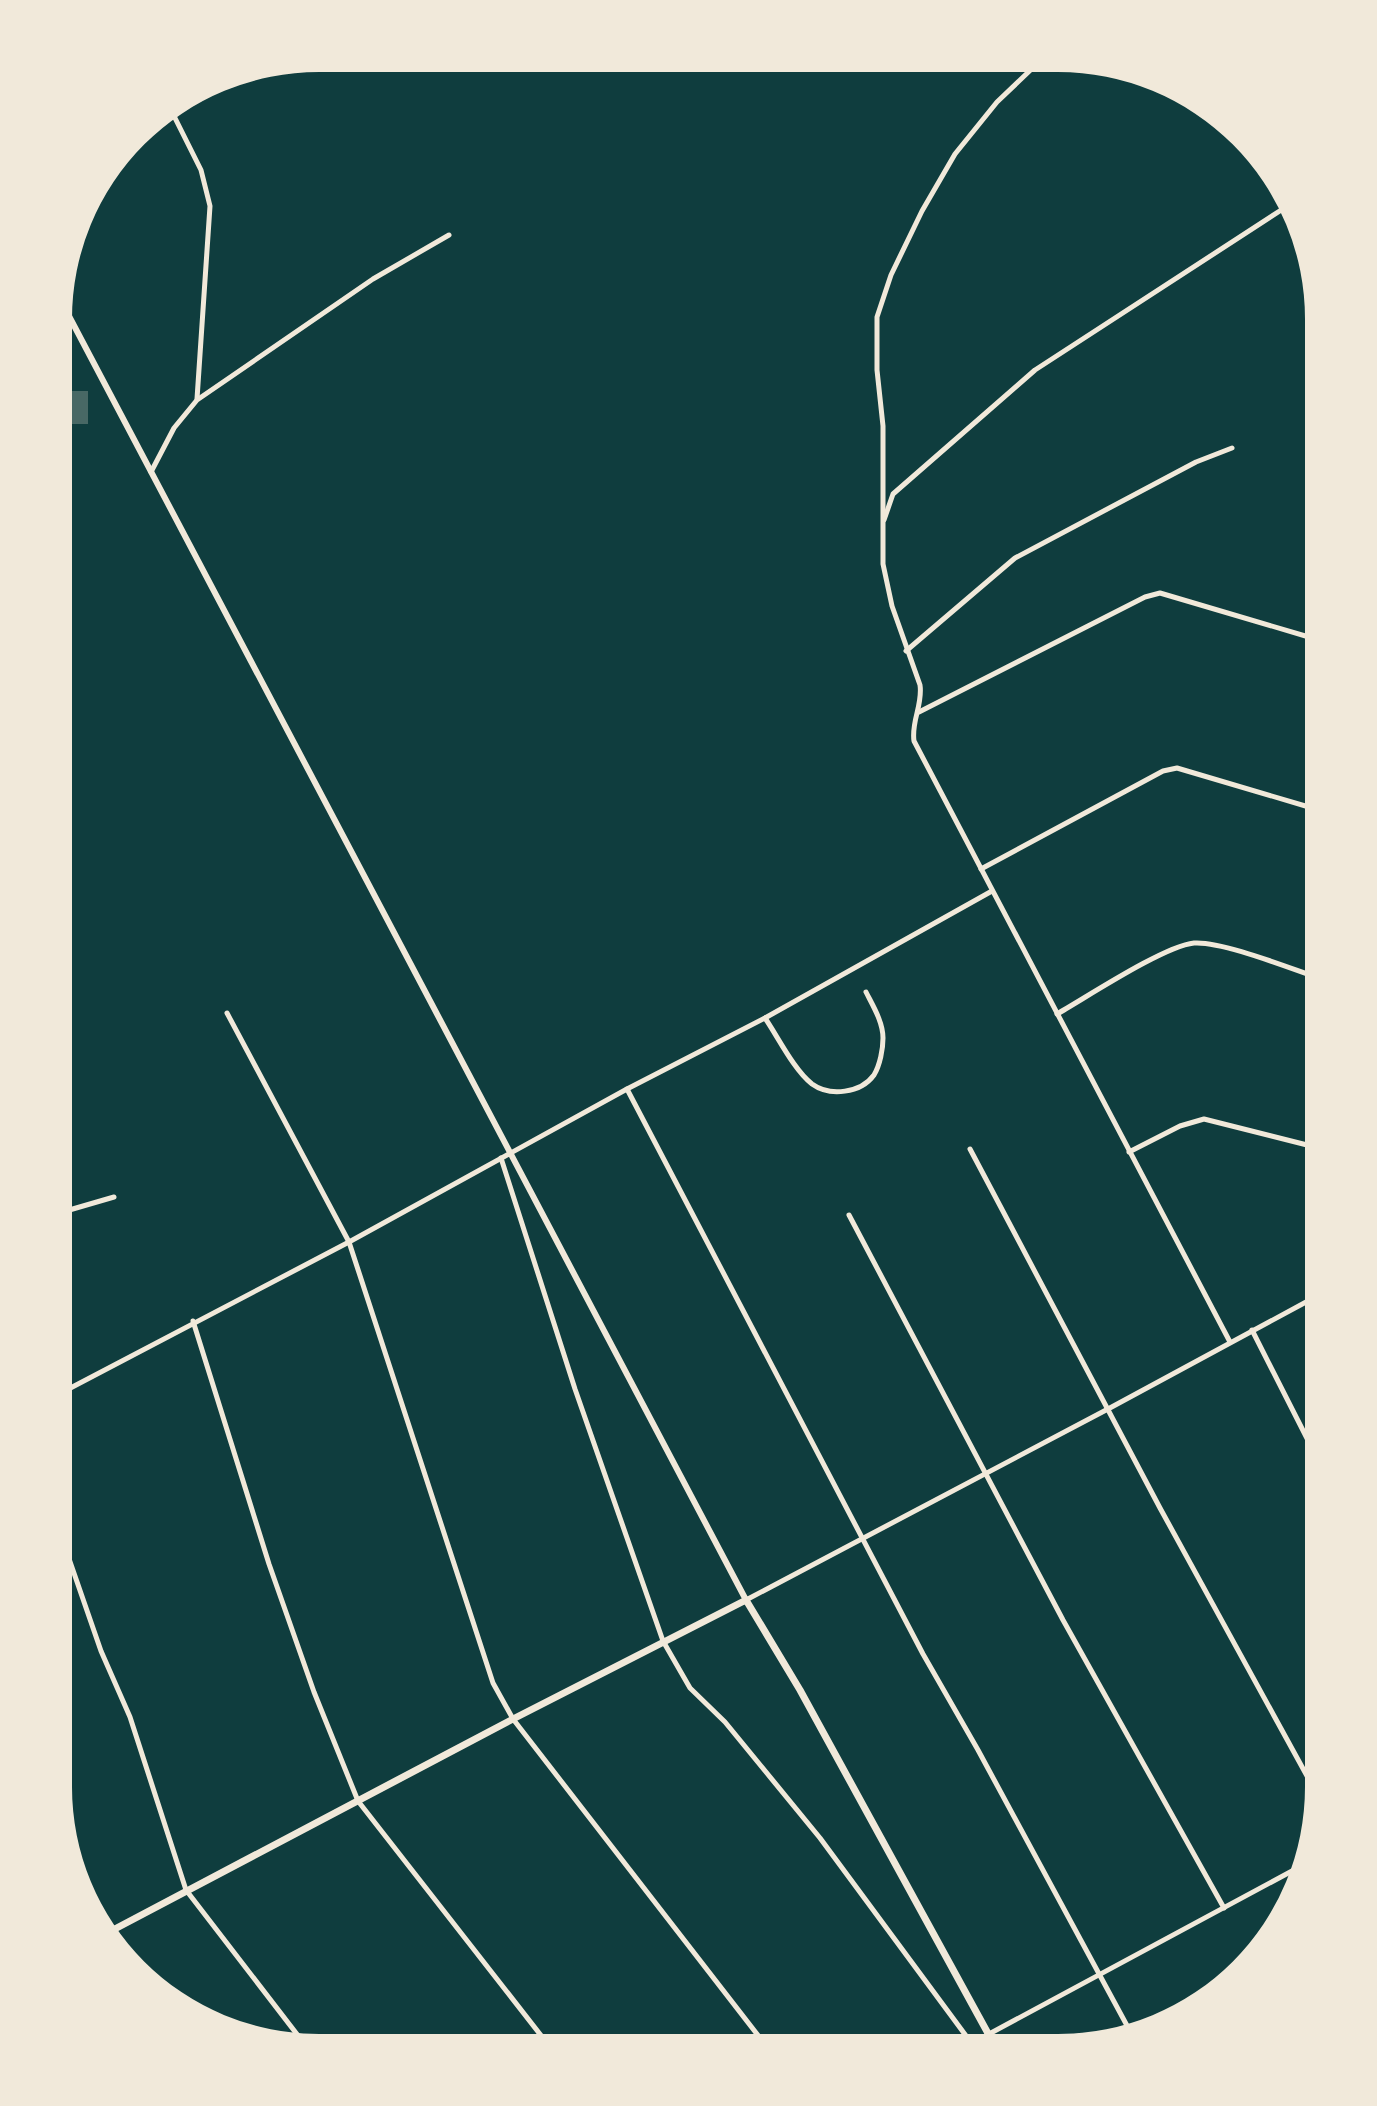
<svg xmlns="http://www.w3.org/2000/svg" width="1377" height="2106" viewBox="0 0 1377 2106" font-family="'Nunito Sans',sans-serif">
  <rect width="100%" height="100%" fill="#0f3d3e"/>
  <rect fill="#486865" x="60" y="391" width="28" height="33"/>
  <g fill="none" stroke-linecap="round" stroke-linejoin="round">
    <g stroke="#f1e9da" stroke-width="5">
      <path d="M1041 60 997 102 955 154 922 211 891 275 877 317V370L883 426V564L892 606 920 685C923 705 911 721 914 741L1230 1342"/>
      <path d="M170 108 201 170 210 206 197 399"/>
      <path d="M151 472 174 428 197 400 373 279 449 235"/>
      <path d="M884 520 893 494 1035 370 1289 205"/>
      <path d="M906 651 1015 558 1196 462 1232 448"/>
      <path d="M919 712 1145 597 1160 593 1319 640"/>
      <path d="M981 869 1163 771 1177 768 1319 810"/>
      <path d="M227 1013 349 1242 493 1683 513 1719 767 2047"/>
      <path d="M1057 1014C1087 997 1164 946 1194 943 1222 941 1289 968 1319 978"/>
      <path d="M765 1018C778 1037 794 1070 812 1084 830 1097 861 1093 874 1075 880 1065 883 1049 883 1038 883 1022 873 1006 866 992"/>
      <path d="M627 1089 923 1654 978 1750 1131 2033"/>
      <path d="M970 1149 1160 1508 1318 1796"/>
      <path d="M1129 1152 1180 1126 1204 1119 1319 1148"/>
      <path d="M501 1158 575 1389 663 1641 690 1688 725 1722 820 1838 975 2048"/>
      <path d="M59 1213 114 1197"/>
      <path d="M849 1215 1063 1620 1224 1908"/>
      <path d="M193 1321 269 1564 314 1692 358 1801 550 2047"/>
      <path d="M1252 1330 1319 1462"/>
      <path d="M59 1394 349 1242 627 1089 765 1018 992 891"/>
      <path d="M58 1527 101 1651 130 1717 186 1890 306 2046"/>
      <path d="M746 1600 1108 1409 1319 1295"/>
      <path d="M963 2048 1305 1864"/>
    </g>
    <path stroke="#f1e9da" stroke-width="6" d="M60 299 746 1600"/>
    <path stroke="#f1e9da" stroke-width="7" d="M111 1931 513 1719 746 1600 800 1690 996 2048"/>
  </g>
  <path d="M0 0H1377V2106H0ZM319 72H1058A247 247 0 0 1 1305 319V1787A247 247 0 0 1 1058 2034H319A247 247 0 0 1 72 1787V319A247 247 0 0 1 319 72Z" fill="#f1e9da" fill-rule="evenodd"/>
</svg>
